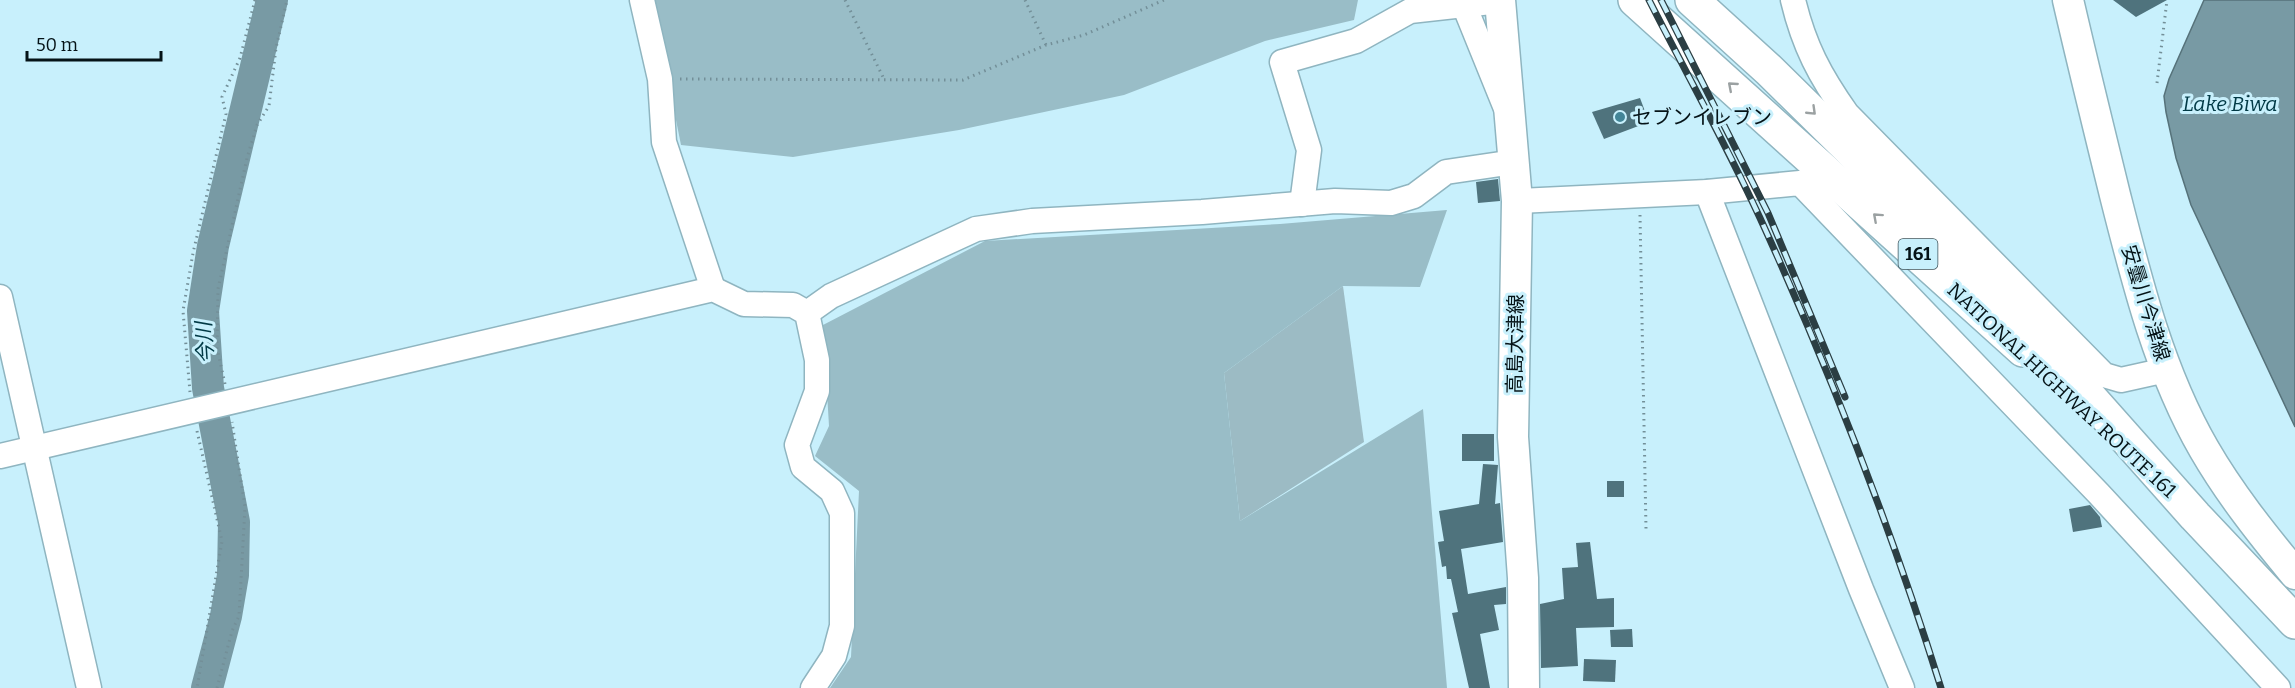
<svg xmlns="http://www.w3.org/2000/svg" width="2295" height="688" viewBox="0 0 2295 688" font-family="Bitter,'Noto Sans JP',serif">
  <rect width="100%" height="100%" fill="#c8f0fc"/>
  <path fill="#9cbbc4" d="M1343 286 1364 442 1240 521 1224 373Z"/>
  <g fill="#99bdc7">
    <path d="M652 0H1358L1354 20 1265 41 1124 95 959 130 793 157 681 145Z"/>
    <path d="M1447 210 1420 287 1343 286 1224 373 1240 521 1423 409 1447 688H830L851 657 859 491 815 456 829 426 823 325 985 241 1280 224Z"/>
  </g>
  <path fill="#789aa4" stroke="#56727a" stroke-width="1.5" d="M2204 0H2295V427L2191 205 2176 158 2166 112 2164 96 2169 79Z"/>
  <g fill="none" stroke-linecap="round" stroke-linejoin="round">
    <path stroke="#789aa4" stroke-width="32" d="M207 688 226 616 233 575 234 522 208 388 203 311 213 246 272 0"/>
  </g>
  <g fill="#4f737d">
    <path d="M2113 0H2167L2136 17Z"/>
    <path d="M1640 98 1649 122 1604 139 1592 112Z"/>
    <path d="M1498 179 1500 201 1478 203 1476 182Z"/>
    <rect x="1462" y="434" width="32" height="27"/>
    <path d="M1483 464 1498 465 1495 504 1500 503 1503 542 1461 549 1468 594 1506 587V604L1494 605 1499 630 1480 634 1490 688H1469L1452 613 1458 612 1451 579H1447L1446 566 1442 567 1438 542 1444 541 1439 511 1479 504Z"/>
    <rect x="1607" y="481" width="17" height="16"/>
    <path d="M2090 505 2100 517 2102 527 2073 532 2069 509Z"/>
    <path d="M1590 542 1597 599 1614 598V627L1576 628 1578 666 1541 668 1540 604 1564 599 1562 568 1578 567 1576 543Z"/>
    <path d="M1632 629 1633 647H1611L1610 630Z"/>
    <path d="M1584 659 1616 660 1615 682 1583 681Z"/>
  </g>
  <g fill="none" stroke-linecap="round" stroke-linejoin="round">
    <defs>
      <g id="minor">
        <path d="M642 0 660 79 664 142 713 289"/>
        <path d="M1462 0 1505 106"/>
        <path d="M1793 0C1804 46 1820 76 1847 114L2104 375 2121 380 2166 370"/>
        <path d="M1707 192 1861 589 1902 688"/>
        <path d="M1517 201 1707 192 1800 183 2099 494 2278 688"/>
        <path d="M1302 204 1309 150 1282 62 1356 41 1410 11 1500 1"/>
        <path d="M0 297 89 688"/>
        <path d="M807 313 831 296 976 229 1032 221 1202 212 1335 201 1391 203 1414 196 1446 172 1514 162"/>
        <path d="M0 456 713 289 744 304 793 305 807 313 817 360V391L797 445 803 467 832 491 842 513V626L834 656 813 688"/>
      </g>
      <g id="major">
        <path d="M1500 0 1517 201 1513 437 1523 578 1524 688"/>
        <path d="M2068 0C2083 65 2099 130 2115 195 2137 282 2159 371 2204 449 2230 494 2262 534 2295 574"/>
      </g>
      <g id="highway">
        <path d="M1635 0 2023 350"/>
        <path d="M1692 0 1769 70 2005 302 2195 516 2295 622"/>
      </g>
    </defs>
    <use href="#minor" stroke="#8fb5c0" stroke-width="27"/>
    <use href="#major" stroke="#8fb5c0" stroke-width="33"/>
    <use href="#highway" stroke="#8fb5c0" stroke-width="36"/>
    <g stroke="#738f98" stroke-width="3" stroke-dasharray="1.5 4.5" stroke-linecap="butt">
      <path d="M845 0 884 79"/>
      <path d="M1025 0 1046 45"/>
      <path d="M680 79 963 80 1046 45 1084 35 1164 0"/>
      <path d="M2157 83 2167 0"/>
      <path d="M1640 215 1646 529"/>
      <path d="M225 384 217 348 218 289 247 158 257 125 269 106 276 48 287 0"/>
      <path d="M190 392 183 311 193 253 226 114 222 97 240 58 255 0"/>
      <path d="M197 431 222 541 197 688"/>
      <path d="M217 688 232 631 239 616 245 507 232 422"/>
    </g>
    <use href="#minor" stroke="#fff" stroke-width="24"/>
    <use href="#major" stroke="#fff" stroke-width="30"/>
    <use href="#highway" stroke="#fff" stroke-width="33"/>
    <defs>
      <g id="rail">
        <path d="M1649 0C1686 73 1726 144 1760 218 1830 371 1891 528 1941 688"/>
        <path d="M1661 0 1768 213 1845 397"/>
      </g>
    </defs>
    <use href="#rail" stroke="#2b3e43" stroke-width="7"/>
    <use href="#rail" stroke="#c8f0fc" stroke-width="4.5" stroke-dasharray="14" stroke-linecap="butt"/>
  </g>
  <defs><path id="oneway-chevron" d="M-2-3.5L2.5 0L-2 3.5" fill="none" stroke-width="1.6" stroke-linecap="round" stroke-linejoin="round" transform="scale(1.5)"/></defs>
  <g stroke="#9ba1a2">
    <use href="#oneway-chevron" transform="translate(1732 86) rotate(-139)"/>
    <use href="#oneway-chevron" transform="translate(1812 111) rotate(44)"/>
    <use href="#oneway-chevron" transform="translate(1877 217) rotate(-138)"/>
  </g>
  <circle fill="#438597" stroke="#c8f0fc" stroke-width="2" cx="1620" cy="117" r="6"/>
  <g text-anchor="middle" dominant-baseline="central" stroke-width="6" stroke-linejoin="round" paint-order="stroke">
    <rect fill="#c8f0fc" stroke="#40555c" stroke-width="1.5" x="1898.5" y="239" width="39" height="30" rx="4.5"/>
    <g font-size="18" font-weight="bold" fill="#051317">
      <text x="1918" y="254">161</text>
    </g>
    <g font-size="20" fill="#051317" stroke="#c8f0fc" text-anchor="start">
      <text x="1632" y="117">セブンイレブン</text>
    </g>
    <g font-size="20" fill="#051317" stroke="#c8f0fc">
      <text transform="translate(2146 303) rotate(73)">安曇川今津線</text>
      <text transform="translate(1515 344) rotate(-89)">高島大津線</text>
      <text transform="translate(2062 390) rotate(43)">NATIONAL HIGHWAY ROUTE 161</text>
    </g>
    <g font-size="21" font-style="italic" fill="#013945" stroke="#c8f0fc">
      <text x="2230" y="104">Lake Biwa</text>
      <text transform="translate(205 343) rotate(-94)">今川</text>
    </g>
  </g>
  <path d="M27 51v9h134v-9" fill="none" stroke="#051317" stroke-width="3"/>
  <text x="36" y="51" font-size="18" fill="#051317" stroke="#c8f0fc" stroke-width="4.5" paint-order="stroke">50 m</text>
</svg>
